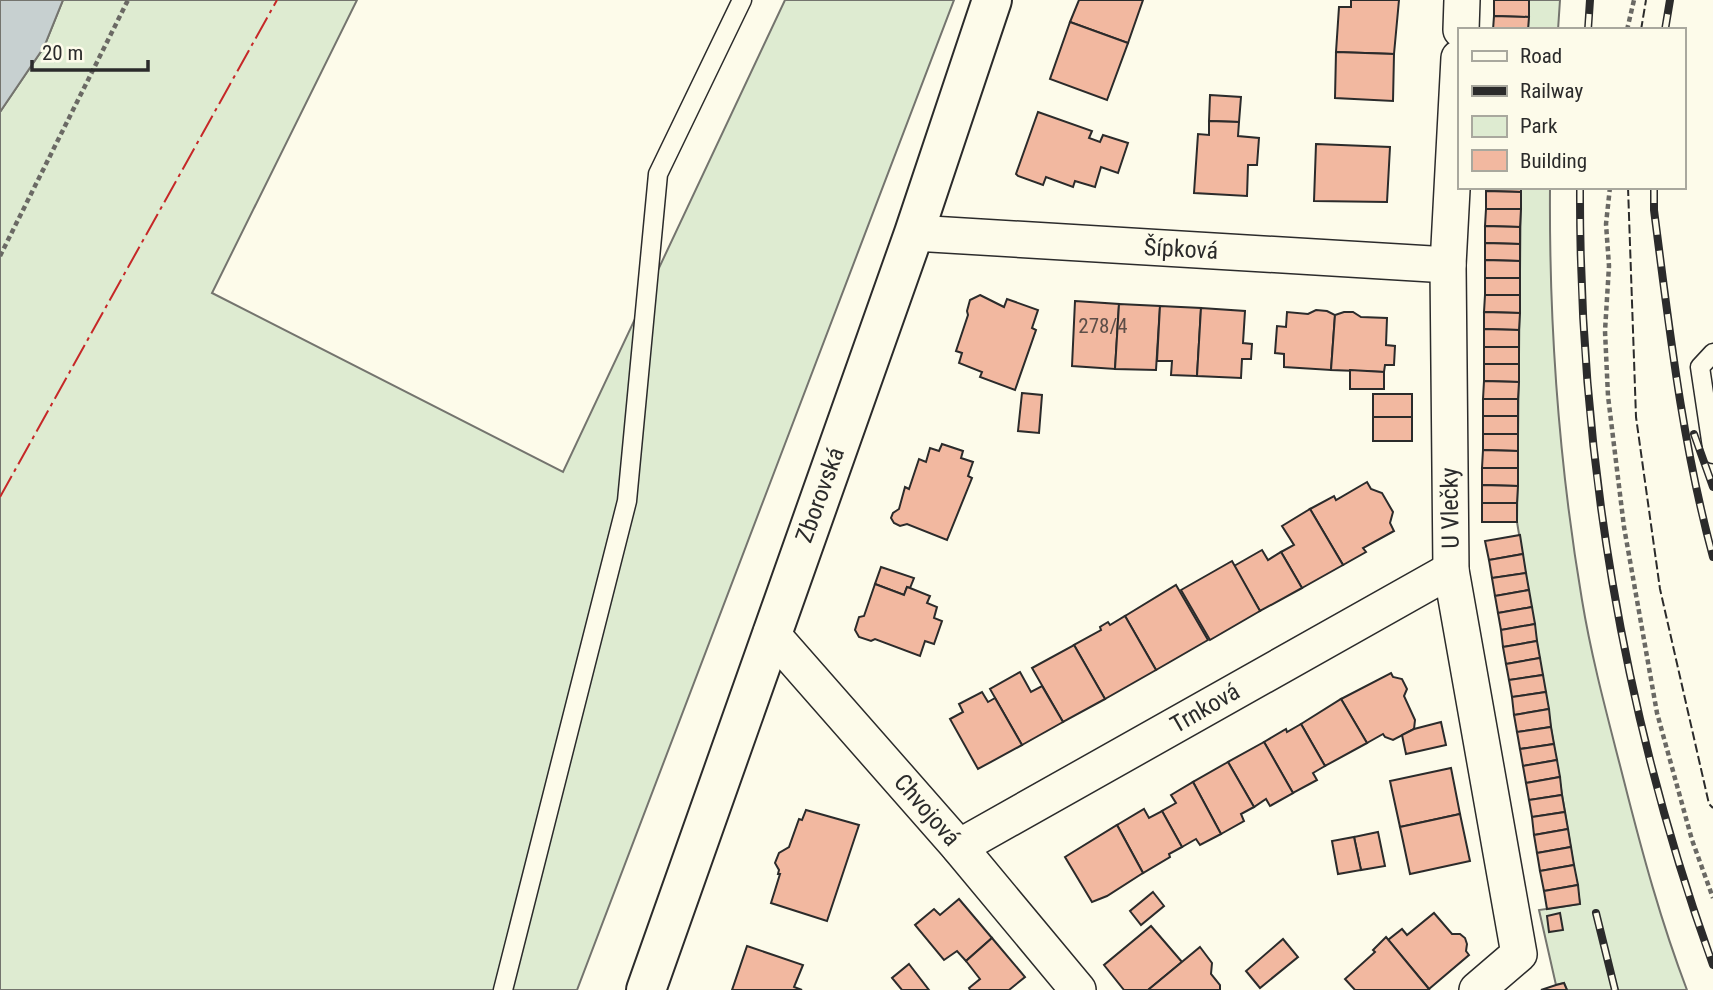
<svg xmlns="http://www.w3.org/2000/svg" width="1713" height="990" viewBox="0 0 1713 990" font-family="'Roboto Condensed',sans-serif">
  <rect width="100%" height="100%" fill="#fdfbea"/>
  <g fill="#deebd1" stroke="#74746e" stroke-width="2">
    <path d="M63 0H357L212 293 563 472 785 0H954L577 990H0V112L44 47Z"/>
    <path d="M1529 0H1560L1558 30H1528Z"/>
    <path d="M1521 187H1550C1549 325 1559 464 1582 600 1592 661 1609 722 1624 781 1642 852 1661 922 1687 990H1567L1564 983 1556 985 1539 910 1580 904 1517 522Z"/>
  </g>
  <path fill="#c7d0d0" stroke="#74746e" stroke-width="2" d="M0 0H63L44 47 0 112Z"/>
  <g fill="#f2b8a0" stroke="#2b2b2b" stroke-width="2">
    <path d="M1079 0H1143L1128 43 1070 22Z"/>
    <path d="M1351 0H1399L1394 54 1336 52 1339 7H1351Z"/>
    <path d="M1494 0H1529V17L1494 16Z"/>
    <path d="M1494 16 1529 17 1528 30H1493Z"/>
    <path d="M1070 22 1128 43 1107 100 1050 79Z"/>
    <path d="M1336 52 1394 54 1393 101 1335 98Z"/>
    <path d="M1210 95 1241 97 1239 122 1209 121Z"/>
    <path d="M1038 112 1092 131 1089 138 1100 142 1103 135 1128 143 1118 173 1101 167 1095 187 1075 181 1073 187 1046 177 1043 185 1018 176 1016 174Z"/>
    <path d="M1209 121 1239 122 1238 136 1259 138 1257 165H1248L1247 196 1194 193 1198 134 1209 135Z"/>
    <path d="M1316 144 1390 147 1387 202 1314 201Z"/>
    <path d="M1486 187H1521V192L1486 191Z"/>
    <path d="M1486 191 1521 192V209H1486Z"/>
    <path d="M1486 209H1521L1520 227 1485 226Z"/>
    <path d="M1485 226 1520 227V244L1485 243Z"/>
    <path d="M1485 243 1520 244V261L1485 260Z"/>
    <path d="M1485 260 1520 261V278H1485Z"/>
    <rect x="1485" y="278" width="35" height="17"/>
    <path d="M980 295 1004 307 1007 299 1038 310 1032 328 1036 330 1015 390 980 377 982 372 959 363 962 353 956 351 968 315 967 311 970 300Z"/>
    <path d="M1485 295H1520V313L1484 312Z"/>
    <path d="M1075 301 1119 304 1115 369 1072 366Z"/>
    <path d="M1119 304 1160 306 1156 370 1115 369Z"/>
    <path d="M1160 306 1201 308 1197 376 1171 375 1172 361H1157Z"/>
    <path d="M1201 308 1245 311 1243 343 1252 344 1251 359H1242L1241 378 1197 376Z"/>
    <path d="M1316 310 1327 311 1335 315 1331 370 1284 367V354L1275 353 1277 326 1286 327 1287 312 1308 314Z"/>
    <path d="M1344 312H1353L1361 317 1387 318 1386 345 1395 346 1394 365H1385L1384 372 1331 370 1335 315Z"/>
    <path d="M1484 312 1520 313 1519 330 1484 329Z"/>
    <path d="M1484 329 1519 330V347H1484Z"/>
    <rect x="1484" y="347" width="35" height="17"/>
    <path d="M1484 364H1519V382L1484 381Z"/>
    <path d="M1350 370 1384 372V389H1350Z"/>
    <path d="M1484 381 1519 382 1518 399H1483Z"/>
    <path d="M1022 393 1042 395 1039 433 1018 431Z"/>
    <rect x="1373" y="394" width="39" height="23"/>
    <rect x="1483" y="399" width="35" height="17"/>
    <rect x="1483" y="416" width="35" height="18"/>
    <rect x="1373" y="417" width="39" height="24"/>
    <path d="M1483 434H1518V451L1483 450Z"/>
    <path d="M942 444 963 451 961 458 973 462 968 476 972 478 947 540 907 524 900 526 894 523 891 518 893 513 899 509 905 487 909 489 919 459 926 462 930 448 939 451Z"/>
    <path d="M1483 450 1518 451V468H1482Z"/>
    <path d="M1482 468H1518V486L1482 485Z"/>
    <path d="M1367 482 1371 489 1382 493 1393 512 1390 523 1394 531 1363 548 1366 552 1343 565 1310 509 1334 496 1336 500Z"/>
    <path d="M1482 485 1518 486 1517 503H1482Z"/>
    <rect x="1482" y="503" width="35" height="19"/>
    <path d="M1310 509 1343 565 1302 588 1281 552 1294 545 1282 526Z"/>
    <path d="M1520 535 1523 554 1489 560 1485 541Z"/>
    <path d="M1262 550 1268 560 1281 552 1302 588 1260 611 1234 566Z"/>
    <path d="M1523 554 1526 573 1492 578 1489 560Z"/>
    <path d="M1232 561 1260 611 1210 640 1181 590Z"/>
    <path d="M881 567 914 578 910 588 907 587 904 595 875 584Z"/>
    <path d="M1526 573 1529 590 1495 596 1492 578Z"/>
    <path d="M875 584 904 595 907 587 910 588 930 596 927 603 937 607 934 618 942 621 934 644 925 641 920 656 875 639 871 641 859 637 855 630 859 617 864 616Z"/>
    <path d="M1176 585 1208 640 1156 670 1125 616Z"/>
    <path d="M1529 590 1532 607 1498 613 1495 596Z"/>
    <path d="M1532 607 1535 624 1501 630 1498 613Z"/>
    <path d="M1125 616 1156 670 1105 699 1074 645 1101 630 1100 627 1108 622 1110 625Z"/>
    <path d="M1535 624 1537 641 1503 647 1501 630Z"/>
    <path d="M1537 641 1540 658 1506 664 1503 647Z"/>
    <path d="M1074 645 1105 699 1063 722 1032 668Z"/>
    <path d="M1540 658 1543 675 1509 680 1506 664Z"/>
    <path d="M1020 672 1031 692 1042 686 1063 722 1022 745 990 689Z"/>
    <path d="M1391 673 1393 677 1402 679 1407 689 1404 696 1415 720 1414 729 1393 740 1385 737 1383 734 1367 743 1341 699Z"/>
    <path d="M1543 675 1546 692 1512 697 1509 680Z"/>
    <path d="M982 692 988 702 995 698 1022 745 978 769 950 719 963 712 959 704Z"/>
    <path d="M1546 692 1549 709 1514 715 1512 697Z"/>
    <path d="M1341 699 1367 743 1325 766 1301 724Z"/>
    <path d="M1549 709 1551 727 1517 732 1514 715Z"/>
    <path d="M1441 722 1446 745 1406 754 1402 735 1414 729Z"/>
    <path d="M1301 724 1325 766 1313 773 1317 780 1293 793 1264 742 1286 729 1287 732Z"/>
    <path d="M1551 727 1554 744 1520 749 1517 732Z"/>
    <path d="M1264 742 1293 793 1270 806 1266 799 1254 807 1228 762Z"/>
    <path d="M1554 744 1557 760 1523 766 1520 749Z"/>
    <path d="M1557 760 1560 777 1526 783 1523 766Z"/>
    <path d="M1228 762 1254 807 1241 814 1244 821 1221 834 1193 782Z"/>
    <path d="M1451 768 1460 814 1400 827 1390 781Z"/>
    <path d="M1560 777 1562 795 1529 800 1526 783Z"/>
    <path d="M1193 782 1221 834 1200 845 1196 839 1182 847 1162 811 1176 803 1171 795Z"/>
    <path d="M1562 795 1565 812 1532 817 1529 800Z"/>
    <path d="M1144 809 1149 818 1162 811 1182 847 1169 854 1170 857 1143 873 1117 825Z"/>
    <path d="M806 810 859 825 827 921 771 903 780 874H778L779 870 775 863 779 853 789 847 799 819 802 820Z"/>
    <path d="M1565 812 1568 829 1534 835 1532 817Z"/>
    <path d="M1460 814 1470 861 1410 874 1400 827Z"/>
    <path d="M1117 825 1143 873 1107 896 1092 902 1065 857Z"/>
    <path d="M1568 829 1571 847 1537 853 1534 835Z"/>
    <path d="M1378 832 1385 866 1361 870 1354 837Z"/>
    <path d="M1354 837 1361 870 1338 874 1332 841Z"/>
    <path d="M1571 847 1574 865 1540 871 1537 853Z"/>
    <path d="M1574 865 1578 885 1544 891 1540 871Z"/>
    <path d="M1578 885 1580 904 1547 909 1544 891Z"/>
    <path d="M1153 892 1164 906 1141 925 1130 911Z"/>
    <path d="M959 899 992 938 966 961 957 951 944 960 915 925 934 909 940 915Z"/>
    <path d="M1434 913 1452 934H1460L1465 938 1467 944 1466 951 1469 955 1429 989 1388 940 1402 929 1407 935Z"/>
    <path d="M1560 913 1563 930 1549 932 1547 916Z"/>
    <path d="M1151 926 1182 962 1148 990H1124L1104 965Z"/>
    <path d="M1386 937 1429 989 1427 990H1355L1345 979 1375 952 1373 950Z"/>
    <path d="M992 938 1025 977 1009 990H970L969 988 980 979 966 961Z"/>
    <path d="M1283 939 1298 957 1260 988 1246 971Z"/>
    <path d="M747 946 803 965 794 987 802 990H732Z"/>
    <path d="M1200 947 1212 963 1211 974 1220 985V990H1148Z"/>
    <path d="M909 964 929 990H902L892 978Z"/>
    <path d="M1564 983 1567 990H1541L1556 985Z"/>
  </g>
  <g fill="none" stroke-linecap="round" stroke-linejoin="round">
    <defs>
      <g id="lane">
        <path d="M1713 353 1700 367 1713 454"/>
        <path d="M503 990 627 501 658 174 742 0"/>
      </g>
      <g id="street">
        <path d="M1461 30 1462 0"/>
        <path d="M1459 58 1448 265 1451 570 1519 954 1477 990"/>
        <path d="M914 233 1448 265"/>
        <path d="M771 633 959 847 1078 990"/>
        <path d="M959 847 1451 570"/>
      </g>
      <path id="secondary" d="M646 990 914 233 992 0"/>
    </defs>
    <use href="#lane" stroke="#2b2b2b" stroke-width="21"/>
    <use href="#street" stroke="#2b2b2b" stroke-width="38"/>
    <use href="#secondary" stroke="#2b2b2b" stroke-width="42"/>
    <g stroke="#6a6964" stroke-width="4.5" stroke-dasharray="5 3.5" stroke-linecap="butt">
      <path d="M1627 30 1634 0"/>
      <path d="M1610 187 1606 224 1609 266 1605 331 1608 396 1624 527 1657 713 1692 840 1713 898"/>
      <path d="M0 256 128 0"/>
    </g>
    <use href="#lane" stroke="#fdfbea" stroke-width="18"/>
    <use href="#street" stroke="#fdfbea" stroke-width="35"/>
    <use href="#secondary" stroke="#fdfbea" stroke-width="38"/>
    <defs>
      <g id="rail">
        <path d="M1588 30 1590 0"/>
        <path d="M1665 30 1670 0"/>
        <path d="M1580 187C1579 451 1623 717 1713 965"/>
        <path d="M1654 187V210C1669 326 1682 443 1713 557"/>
        <path d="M1694 434 1713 487"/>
        <path d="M1596 913 1615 990"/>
      </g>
    </defs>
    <use href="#rail" stroke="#2b2b2b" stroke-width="8"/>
    <use href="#rail" stroke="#fdfbea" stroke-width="5" stroke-dasharray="16" stroke-linecap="butt"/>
    <g stroke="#2b2b2b" stroke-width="2" stroke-dasharray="9 3.5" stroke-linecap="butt">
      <path d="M1641 30 1646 0"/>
      <path d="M1628 187 1636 417 1660 589 1709 804 1713 808"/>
    </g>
    <path stroke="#c62828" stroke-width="2" stroke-dasharray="24 5 3.5 5" stroke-linecap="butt" d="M0 497 277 0"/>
  </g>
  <g text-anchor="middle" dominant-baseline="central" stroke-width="5" stroke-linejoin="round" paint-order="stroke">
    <g font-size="21" fill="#5d4e48">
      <text x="1103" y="326">278/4</text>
    </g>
    <g font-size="24" fill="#2b2b2b" stroke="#fdfbea">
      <text transform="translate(1181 249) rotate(3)">Šípková</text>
      <text transform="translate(820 495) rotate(-70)">Zborovská</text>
      <text transform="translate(1450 508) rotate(-91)">U Vlečky</text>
      <text transform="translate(1205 708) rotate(-30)">Trnková</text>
      <text transform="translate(927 810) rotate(49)">Chvojová</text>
    </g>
  </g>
  <rect x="1458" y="28" width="228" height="161" fill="#fdfbea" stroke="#a9a89e" stroke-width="2"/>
  <rect x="1472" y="51" width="35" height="10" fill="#fdfbea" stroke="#a9a89e" stroke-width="2"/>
  <text x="1520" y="63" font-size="21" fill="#2b2b2b">Road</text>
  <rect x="1472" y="86" width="35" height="10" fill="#2b2b2b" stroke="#a9a89e" stroke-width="2"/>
  <text x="1520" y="98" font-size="21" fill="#2b2b2b">Railway</text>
  <rect x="1472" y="116" width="35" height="21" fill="#deebd1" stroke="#a9a89e" stroke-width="2"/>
  <text x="1520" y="133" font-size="21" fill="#2b2b2b">Park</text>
  <rect x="1472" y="150" width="35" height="21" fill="#f2b8a0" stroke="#a9a89e" stroke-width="2"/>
  <text x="1520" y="168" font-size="21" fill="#2b2b2b">Building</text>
  <path d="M32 60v10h116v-10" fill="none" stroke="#2b2b2b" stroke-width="3.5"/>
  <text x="42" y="60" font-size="21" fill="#2b2b2b" stroke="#fdfbea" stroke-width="5" paint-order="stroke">20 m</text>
</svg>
